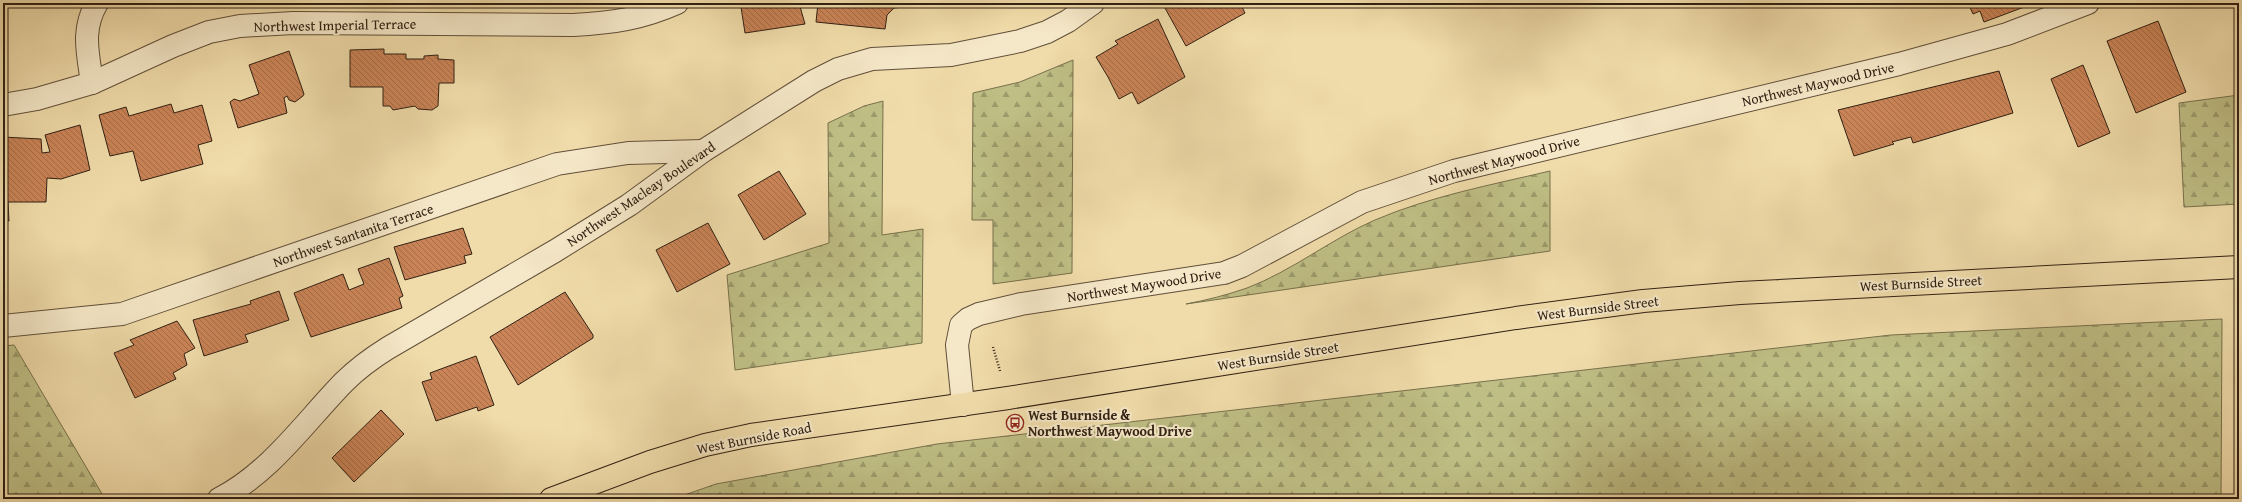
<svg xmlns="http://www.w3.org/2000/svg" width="2242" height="502" viewBox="0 0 2242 502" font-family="'Gentium Book Plus',serif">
  <defs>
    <pattern id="forest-firs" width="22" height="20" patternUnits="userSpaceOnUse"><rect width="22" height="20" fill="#bfbf85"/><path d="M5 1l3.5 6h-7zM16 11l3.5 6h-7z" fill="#9c9b6c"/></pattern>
    <pattern id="building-back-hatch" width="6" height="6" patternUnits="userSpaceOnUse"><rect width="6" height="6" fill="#ca8457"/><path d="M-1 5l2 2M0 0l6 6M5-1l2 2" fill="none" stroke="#a56c47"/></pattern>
  </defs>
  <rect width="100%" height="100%" fill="#f0dcaa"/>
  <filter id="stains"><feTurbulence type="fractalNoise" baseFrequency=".005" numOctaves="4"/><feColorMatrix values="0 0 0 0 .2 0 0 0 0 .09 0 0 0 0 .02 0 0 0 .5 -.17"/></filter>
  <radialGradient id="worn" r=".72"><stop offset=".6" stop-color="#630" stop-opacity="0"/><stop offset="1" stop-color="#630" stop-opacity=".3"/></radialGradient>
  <g fill="url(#forest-firs)" stroke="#78704c">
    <path d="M1073 60 1072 273 993 284V220H972L973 93 1020 82Z"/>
    <path d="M2239 95V204L2184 207 2179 103Z"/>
    <path d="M883 101 882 235 923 229 922 343 735 370 727 275 829 243 828 123 864 106Z"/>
    <path d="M1550 171V251L1186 304C1207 300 1227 295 1247 288 1292 271 1331 239 1375 220 1431 196 1491 185 1550 171Z"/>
    <path d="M2222 319 2221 499H673L716 484 937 444 1891 335Z"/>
    <path d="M14 345 105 499H3V346Z"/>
  </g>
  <g fill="url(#building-back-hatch)" stroke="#312013">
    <path d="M744 3H799L805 24 745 33 741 7 744 6Z"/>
    <path d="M818 3H903L904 7 894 8 887 15 885 29 816 22Z"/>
    <path d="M1175 3H1181L1183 7 1190 3H1240L1245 13 1186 46 1165 8Z"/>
    <path d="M1968 3H2035L1984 22 1980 11 1973 14Z"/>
    <path d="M1158 19 1185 77 1138 104 1132 92 1119 99 1108 77 1096 57 1118 44 1115 41Z"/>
    <path d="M2158 21 2186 92 2136 113 2107 41Z"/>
    <path d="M384 49V54H406V59H424V56L438 55V59L454 60V83H439L438 106 432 110 418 109 415 106 393 110 390 106H383V87H350V50Z"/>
    <path d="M289 51 304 94 303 96 295 102 289 100 287 96 284 98 287 113 238 128 230 102 234 99 240 101 259 94 249 65Z"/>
    <path d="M2083 65 2110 133 2078 147 2051 79Z"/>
    <path d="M1999 71 2013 113 1913 143 1911 137 1892 142 1894 144 1854 156 1838 110Z"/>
    <path d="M171 104 174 113 202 105 212 141 198 145 203 164 141 181 133 151 110 156 99 115 126 107 129 116Z"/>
    <path d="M80 125 90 170 61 179 47 178 46 202H8L9 221H3V137L41 139 42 153 50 152 45 135Z"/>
    <path d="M779 171 806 214 764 240 738 195Z"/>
    <path d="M708 223 730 264 677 292 656 250Z"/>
    <path d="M463 228 472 254 464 256 466 263 405 280 394 247Z"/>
    <path d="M389 258 403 296 399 298 402 308 311 337 294 293 343 274 349 290 364 284 358 269Z"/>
    <path d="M279 291 289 320 245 335 248 342 204 356 193 320 251 304 250 301Z"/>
    <path d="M565 292 593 335V338L518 385 490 337Z"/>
    <path d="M177 321 195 348 184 354 187 365 173 373 176 379 135 398 114 353 134 345 130 340Z"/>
    <path d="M476 356 494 405 478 411 477 407 436 421 422 382 432 379 430 373Z"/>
    <path d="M381 410 404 434 354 482 332 458Z"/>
  </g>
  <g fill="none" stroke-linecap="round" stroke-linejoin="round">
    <defs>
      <g id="street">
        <path d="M92 83C88 53 81 30 97 3"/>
        <path d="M3 105 37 99 92 83 173 46 209 32 240 26 293 23 573 25C612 23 641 19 677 3"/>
        <path d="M3 326 122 314 557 164 628 153 703 151"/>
        <path d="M963 405 957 345 961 325 968 319 979 314 1021 304 1224 273 1242 266 1362 202 1454 171 1899 64 2007 34 2088 3"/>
        <path d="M219 499C271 472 304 423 344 382 357 369 372 358 388 348L555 251 629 205 703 151 814 81 838 69 872 59 951 55 1020 41 1047 32 1068 21 1093 3"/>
      </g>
      <path id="primary" d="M551 499 650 462 705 445 751 435 1008 398 1516 318 1643 301 1740 293 2239 267"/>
    </defs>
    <use href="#street" stroke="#614f39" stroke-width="24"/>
    <use href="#primary" stroke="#312013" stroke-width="24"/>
    <path stroke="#312013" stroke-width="2.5" stroke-dasharray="1 2" stroke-linecap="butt" d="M993 347 1000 371"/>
    <use href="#street" stroke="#f5e8c8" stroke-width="22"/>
    <use href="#primary" stroke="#f0dcaa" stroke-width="22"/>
  </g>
  <defs>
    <symbol id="bus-ring" viewBox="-11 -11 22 22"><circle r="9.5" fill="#f5e8c8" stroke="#8f2418" stroke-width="1.5"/><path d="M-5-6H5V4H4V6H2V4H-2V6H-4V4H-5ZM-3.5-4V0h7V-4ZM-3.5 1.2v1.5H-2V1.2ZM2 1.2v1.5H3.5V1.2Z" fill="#8f2418"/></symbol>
  </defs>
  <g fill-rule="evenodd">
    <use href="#bus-ring" x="1005" y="413" width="20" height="20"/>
  </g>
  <g text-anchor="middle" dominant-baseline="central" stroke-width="4" stroke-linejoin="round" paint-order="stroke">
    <g font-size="14" fill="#312013" stroke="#f5e8c8">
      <text transform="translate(335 25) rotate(-1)">Northwest Imperial Terrace</text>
      <text transform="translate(1818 84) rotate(-13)">Northwest Maywood Drive</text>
      <text transform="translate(1504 160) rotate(-15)">Northwest Maywood Drive</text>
      <text transform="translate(641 194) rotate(-34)">Northwest Macleay Boulevard</text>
      <text transform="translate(353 235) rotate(-19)">Northwest Santanita Terrace</text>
      <text transform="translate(1921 283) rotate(-3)">West Burnside Street</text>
      <text transform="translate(1144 285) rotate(-9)">Northwest Maywood Drive</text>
      <text transform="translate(1598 308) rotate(-7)">West Burnside Street</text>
      <text transform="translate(1278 356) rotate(-9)">West Burnside Street</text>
      <text transform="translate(754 438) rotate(-11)">West Burnside Road</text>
    </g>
    <g font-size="14" font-weight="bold" fill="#312013" stroke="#f5e8c8" text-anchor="start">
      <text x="1028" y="415">West Burnside &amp;<tspan x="1028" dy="16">Northwest Maywood Drive</tspan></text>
    </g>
  </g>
  <rect width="2242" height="502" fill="none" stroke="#f0dcaa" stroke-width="16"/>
  <rect x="4" y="4" width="2234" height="494" fill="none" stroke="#312013" stroke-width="2"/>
  <rect x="8" y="8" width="2226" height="486" fill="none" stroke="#312013"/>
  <rect width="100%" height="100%" filter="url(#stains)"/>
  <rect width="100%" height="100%" fill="url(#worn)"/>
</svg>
